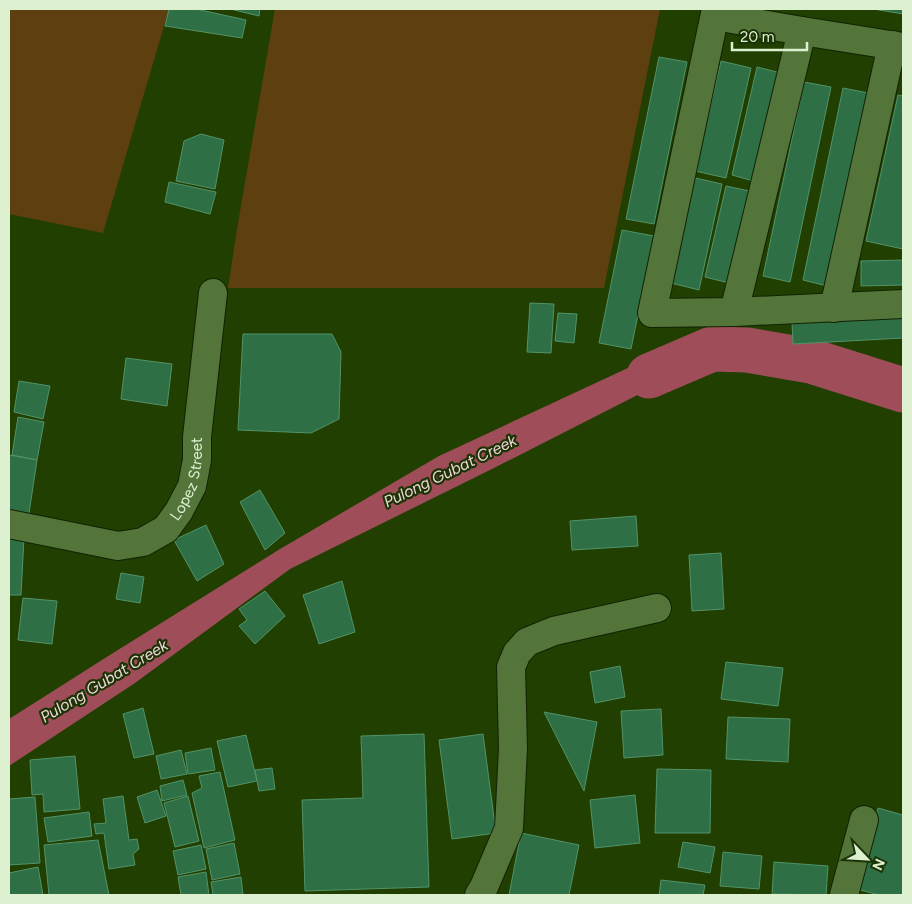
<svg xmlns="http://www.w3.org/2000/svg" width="912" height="904" viewBox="0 0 912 904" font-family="Figtree,sans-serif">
  <rect width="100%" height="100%" fill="#203f00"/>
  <g fill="#5e3f0f">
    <path d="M9 9H169L103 233 9 214Z"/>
    <path d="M275 9H660L604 288H228L238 223Z"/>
  </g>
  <path fill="#9f4d58" d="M786 347 821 348 903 378V399L869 389 718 354 494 468 290 569 135 683 9 766V719L113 653 280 549 439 456 658 354Z"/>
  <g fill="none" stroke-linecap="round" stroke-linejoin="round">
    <path stroke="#9f4d58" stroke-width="45" d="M649 376 712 349 747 350 811 361 903 390"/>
  </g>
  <g fill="#2e6f46" stroke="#539368">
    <path d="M169 9H196L246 20 242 38 165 26Z"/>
    <path d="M230 9H260L259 16Z"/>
    <path d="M873 9H903V14Z"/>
    <path d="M659 57 687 62 654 224 626 219Z"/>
    <path d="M721 61 751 68 726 178 695 171Z"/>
    <path d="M757 67 785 74 757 182 732 175Z"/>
    <path d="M804 82 831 87 790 282 763 276Z"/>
    <path d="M843 88 868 93 827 286 803 280Z"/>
    <path d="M898 95 903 96V249L866 241Z"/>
    <path d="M201 134 224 140 215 189 176 181 184 141Z"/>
    <path d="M691 177 722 184 699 290 667 282Z"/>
    <path d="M169 182 216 192 210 214 165 202Z"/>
    <path d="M726 186 754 192 733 284 705 277Z"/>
    <path d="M622 230 654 236 631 349 599 343Z"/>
    <path d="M903 260V285L861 286V261Z"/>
    <path d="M530 303 554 304 551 353 527 352Z"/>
    <path d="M558 313 577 314 574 343 555 341Z"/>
    <path d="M903 316V338L793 344 792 322Z"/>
    <path d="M243 334H332L341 352 339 419 311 433 238 430Z"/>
    <path d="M126 358 172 364 167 406 121 399Z"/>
    <path d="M19 381 50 386 43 419 14 412Z"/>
    <path d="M18 417 44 422 37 460 12 455Z"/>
    <path d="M9 455 37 460 28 520 9 517Z"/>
    <path d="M260 490 285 533 265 550 240 502Z"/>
    <path d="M636 516 638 546 572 550 570 521Z"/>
    <path d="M206 525 224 564 197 581 174 540Z"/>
    <path d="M9 536 24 537 21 595H9Z"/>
    <path d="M721 553 724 609 692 611 689 555Z"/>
    <path d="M121 573 144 577 140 603 116 599Z"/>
    <path d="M342 581 355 632 319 644 303 595Z"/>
    <path d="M265 591 285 616 255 644 239 626 247 620 239 609Z"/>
    <path d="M23 598 57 601 52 644 18 640Z"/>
    <path d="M726 662 783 668 778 706 721 699Z"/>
    <path d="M620 666 625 697 595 703 590 672Z"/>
    <path d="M143 708 154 754 134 758 123 714Z"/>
    <path d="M661 709 663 755 624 758 621 711Z"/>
    <path d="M544 712 597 722 584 791Z"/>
    <path d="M728 717 790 719 788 762 726 759Z"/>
    <path d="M424 734 429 887 305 891 302 800 363 798 361 736Z"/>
    <path d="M483 734 496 833 452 839 439 740Z"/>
    <path d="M246 735 257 781 228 787 217 741Z"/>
    <path d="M211 748 215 770 188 774 185 753Z"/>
    <path d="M181 750 187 774 161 779 156 756Z"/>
    <path d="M75 756 80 809 44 812 43 794 32 795 30 760Z"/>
    <path d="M272 768 275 789 259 791 255 770Z"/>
    <path d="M657 769 711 770 710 833H655Z"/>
    <path d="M220 772 235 840 204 848 192 793 202 788 199 776Z"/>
    <path d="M183 780 187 795 162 801 160 786Z"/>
    <path d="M157 790 166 816 145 823 137 797Z"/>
    <path d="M635 795 640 843 595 848 590 800Z"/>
    <path d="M123 796 129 840 137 839 139 849 133 854 135 865 109 869 104 833 96 834 94 824 106 823 103 799Z"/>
    <path d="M188 796 199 841 175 847 164 803Z"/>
    <path d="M35 797 40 863 9 865V799Z"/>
    <path d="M878 808 903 815V895H879L857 889Z"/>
    <path d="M89 812 92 836 48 842 44 818Z"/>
    <path d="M521 833 579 845 569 895H509Z"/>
    <path d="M98 840 109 895H49L44 845Z"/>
    <path d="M683 842 715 847 710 873 678 867Z"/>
    <path d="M234 843 240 874 212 880 206 849Z"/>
    <path d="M201 845 206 869 178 875 173 851Z"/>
    <path d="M723 852 762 856 759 889 720 886Z"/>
    <path d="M774 862 828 866 826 895 772 894Z"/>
    <path d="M38 867 43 895H9V873Z"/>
    <path d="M206 872 209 895H181L178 877Z"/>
    <path d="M241 877 243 895H213L211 882Z"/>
    <path d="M661 880 705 885 703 895H659Z"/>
  </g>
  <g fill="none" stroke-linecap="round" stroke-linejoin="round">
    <defs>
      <g id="minor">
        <path d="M716 9 652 313 734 312 903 304"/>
        <path d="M715 16 802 31 903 47"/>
        <path d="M834 308 892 45"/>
        <path d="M734 312 802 31"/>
        <path id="s1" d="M9 524 118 546 143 542 166 529 179 511 192 486 197 460V437L213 293"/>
        <path d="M479 895 484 887 509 828 513 748 511 667 517 653 527 642 554 631 657 608"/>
        <path d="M844 895 864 820"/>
      </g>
    </defs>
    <use href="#minor" stroke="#122204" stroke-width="30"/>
    <use href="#minor" stroke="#53753a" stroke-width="28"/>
  </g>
  <g text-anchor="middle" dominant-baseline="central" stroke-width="4.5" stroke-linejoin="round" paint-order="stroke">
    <g font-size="15" fill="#ddf1d1" stroke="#1b3305">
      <text stroke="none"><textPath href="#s1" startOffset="219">Lopez Street</textPath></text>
    </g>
    <g font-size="16" font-style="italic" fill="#efd6d8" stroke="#1b3305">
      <text transform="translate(450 471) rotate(-26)">Pulong Gubat Creek</text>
      <text transform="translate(104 681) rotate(-31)">Pulong Gubat Creek</text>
    </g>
  </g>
  <rect width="912" height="904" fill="none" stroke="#ddf1d1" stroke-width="20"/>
  <g transform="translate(867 859) rotate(115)" stroke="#1b3305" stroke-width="4" paint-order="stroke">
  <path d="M0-4L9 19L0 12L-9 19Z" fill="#ddf1d1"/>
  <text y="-8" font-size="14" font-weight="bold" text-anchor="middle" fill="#ddf1d1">N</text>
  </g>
  <path d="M732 42v8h75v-8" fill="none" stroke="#ddf1d1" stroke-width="2.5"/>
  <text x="740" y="42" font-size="15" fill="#ddf1d1" stroke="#1b3305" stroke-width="4" paint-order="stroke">20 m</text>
</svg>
